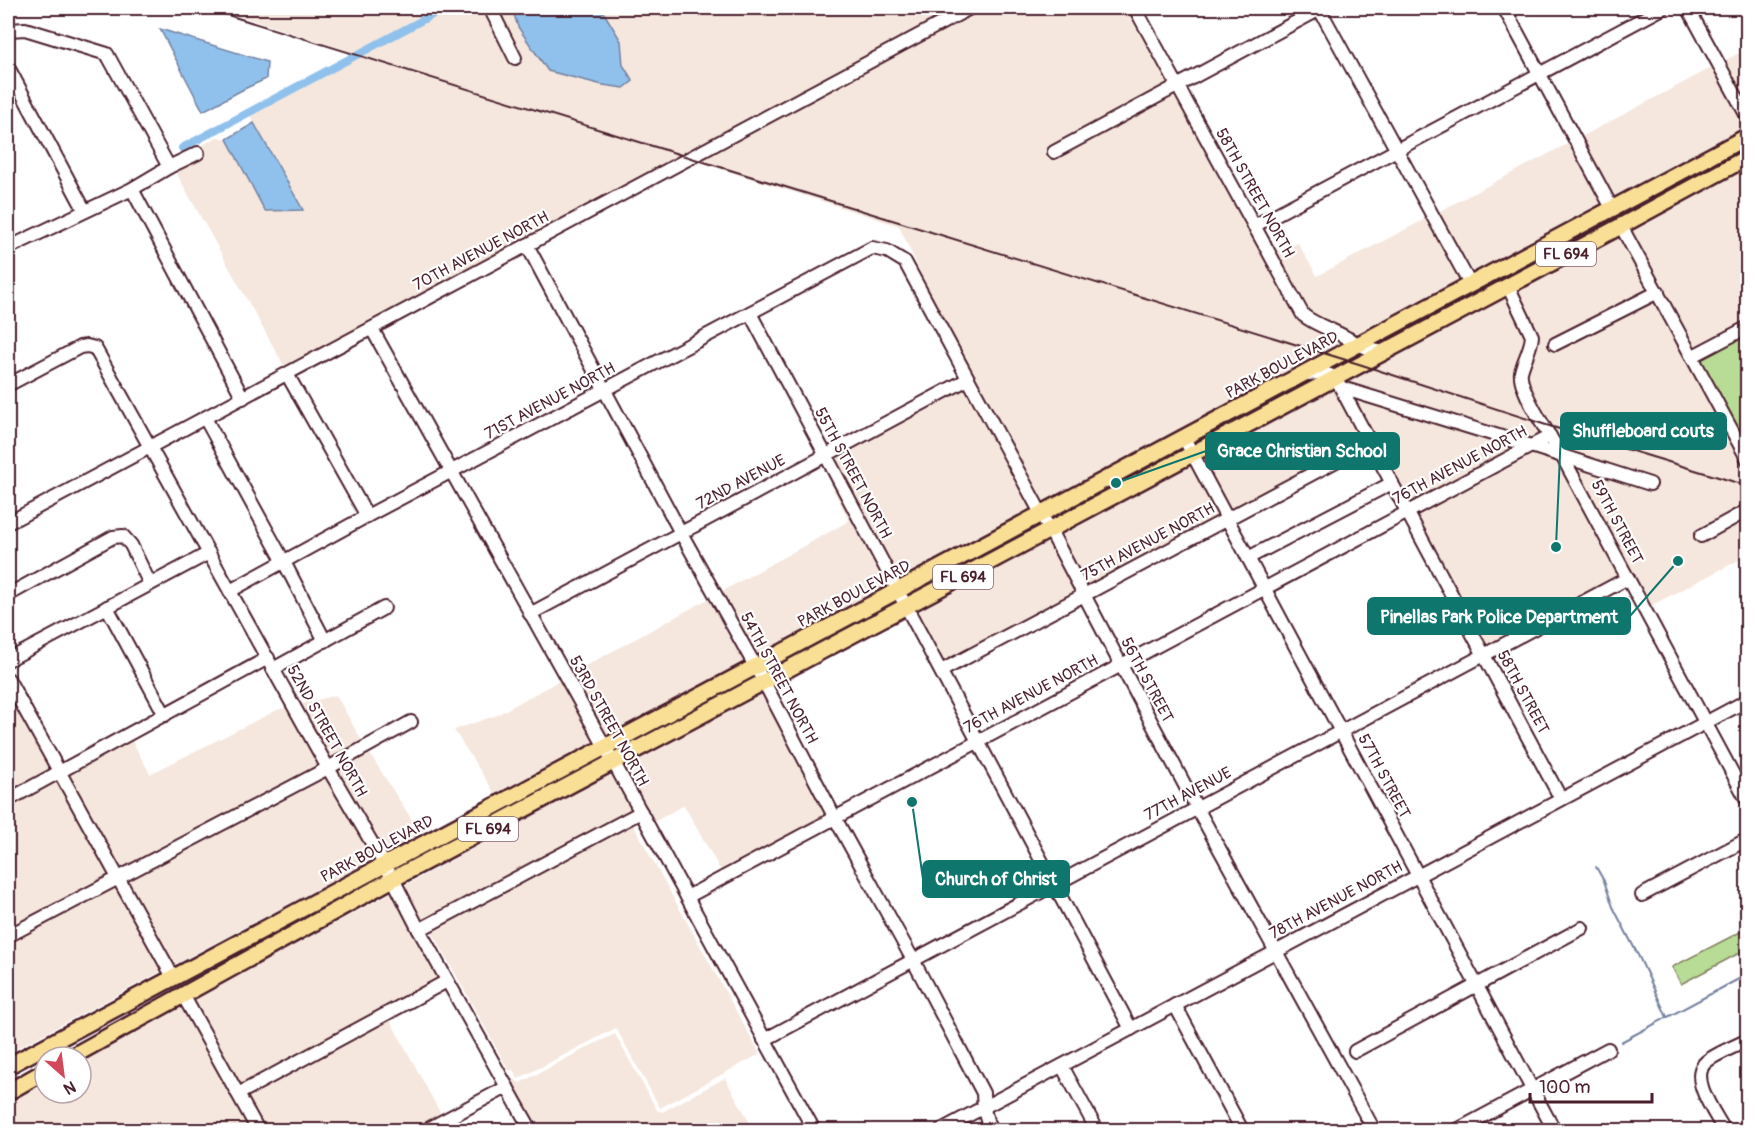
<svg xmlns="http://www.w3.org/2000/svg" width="1755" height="1138" viewBox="0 0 1755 1138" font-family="Pangolin,sans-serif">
  <rect width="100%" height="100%" fill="#fff"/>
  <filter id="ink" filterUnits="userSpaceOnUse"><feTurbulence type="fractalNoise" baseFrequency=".0167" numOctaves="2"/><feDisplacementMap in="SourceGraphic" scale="12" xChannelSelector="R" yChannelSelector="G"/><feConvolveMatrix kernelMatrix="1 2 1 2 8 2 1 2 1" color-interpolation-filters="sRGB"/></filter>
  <g filter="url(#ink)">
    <g fill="#f5e7de">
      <path d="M215 8H485L514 64 521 60 494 8H512L518 27 529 40 624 88 632 81 623 65 621 41 601 8H960L284 370 283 364 174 169 203 156 199 147 194 150 217 137 227 139 265 210H302L249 114 360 55Z"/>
      <path d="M980 8H1130L1172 82 1049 149 1053 157 1176 90 1201 136 1209 158 1240 208 1300 317 1348 343 1042 505 954 345 899 226 693 160Z"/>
      <path d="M1747 49V109L1722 62Z"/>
      <path d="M1715 66 1747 127V130L1613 202 1579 138Z"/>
      <path d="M1571 142 1606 206 1471 277 1436 213Z"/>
      <path d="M1747 163V322L1694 350 1627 228Z"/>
      <path d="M1429 217 1464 281 1356 339 1306 312 1274 253 1298 243 1317 276Z"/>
      <path d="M1620 232 1652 289 1550 342 1554 350 1657 298 1747 468V504L1695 535 1700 542 1747 515V556L1648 607 1570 463 1653 489 1655 481 1564 452 1535 401 1527 384 1526 373 1536 346 1514 288Z"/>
      <path d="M1506 292 1528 336 1517 370 1544 434 1531 441 1344 384 1341 379Z"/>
      <path d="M1334 383 1364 441 1228 512 1198 456Z"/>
      <path d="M967 385 1034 509 897 581 831 458Z"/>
      <path d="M1350 395 1520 447 1409 506Z"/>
      <path d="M1532 451 1559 460 1622 576 1486 649 1413 514Z"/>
      <path d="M1191 460 1221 516 1084 588 1056 533Z"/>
      <path d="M824 461 890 585 755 657 719 593 849 521 821 463Z"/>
      <path d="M1049 536 1077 591 941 663 913 610Z"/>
      <path d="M712 597 748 661 604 737 569 675Z"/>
      <path d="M562 679 597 741 495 794 454 730 497 715Z"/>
      <path d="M8 687 54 770 8 794Z"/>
      <path d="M762 691 829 816 722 873 684 805 652 823 621 768Z"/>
      <path d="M336 695 363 743 330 761 298 705Z"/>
      <path d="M290 707 323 765 119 872 66 774 131 739 150 774 277 710Z"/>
      <path d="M368 751 421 834 383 854 334 770Z"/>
      <path d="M614 772 635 810 420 924 402 887Z"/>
      <path d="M327 774 376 858 172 966 124 880Z"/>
      <path d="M58 778 112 875 8 931V805Z"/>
      <path d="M632 823 760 1054 660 1108 616 1028 518 1079 513 1070 509 1071 431 930Z"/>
      <path d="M117 884 164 970 8 1053V941Z"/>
      <path d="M394 891 415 932 412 934 439 980 240 1088 191 1001Z"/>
      <path d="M183 1005 254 1130H8V1097L45 1077V1093H81V1058Z"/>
      <path d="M389 1018 442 1116 416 1130H263L244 1096Z"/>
      <path d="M615 1034 657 1110 662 1112 725 1078 754 1130H536L508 1081 514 1079 520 1083 594 1044Z"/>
    </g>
    <g fill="#b8db95" stroke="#817d60" stroke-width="1.5">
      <path d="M1747 332V438L1738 434 1699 359Z"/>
      <path d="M1744 930 1747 935V949L1681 984 1672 967Z"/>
    </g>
    <g fill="#90c1ec" stroke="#74809f" stroke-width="1.5">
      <path d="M512 8H601L621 41 623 65 633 81 624 88 603 85 548 71 518 27Z"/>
      <path d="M160 29 267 62 266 79 244 89 203 111Z"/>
      <path d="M254 123 303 210 265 211 227 139Z"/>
    </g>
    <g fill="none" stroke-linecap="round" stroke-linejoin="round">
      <g stroke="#74809f" stroke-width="2">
        <path d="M1596 867 1604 881 1613 907 1640 959 1667 1017"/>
        <path d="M1621 1042 1748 974"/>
      </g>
      <path stroke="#90c1ec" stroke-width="8" d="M182 148 445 8"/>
      <defs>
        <g id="minor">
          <path d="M490 8 515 58"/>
          <path d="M1135 8 1303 315C1317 326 1332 329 1347 338 1363 346 1365 349 1384 352"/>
          <path d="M1319 8 1470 284"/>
          <path d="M1504 8 1612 208"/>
          <path d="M1688 8 1748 118"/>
          <path d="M8 33 10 30 25 29 107 54 169 167"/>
          <path d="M8 67 85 211"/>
          <path d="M1054 152 1322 8"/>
          <path d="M132 189 243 398"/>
          <path d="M1254 226 1663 8"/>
          <path d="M1621 226 1748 460"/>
          <path d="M527 245 681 533 764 682 835 818 913 960 983 1093C983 1106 985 1119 991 1130"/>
          <path d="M8 248 132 189 169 167 198 153"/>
          <path d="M1508 286 1532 336C1531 349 1524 359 1521 372 1518 390 1552 439 1562 456L1748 802"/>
          <path d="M750 313 1131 1029"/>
          <path d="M372 329 614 763 814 1130"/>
          <path d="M1555 344 1658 292"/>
          <path d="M1693 356 1748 327"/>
          <path d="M287 374 367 516"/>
          <path d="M1306 374 1324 373 1335 377 1561 799"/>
          <path d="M8 385 80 347 87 346 95 348 328 768 393 879 419 930 531 1130"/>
          <path d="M1342 388 1531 446 1650 484"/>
          <path d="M205 418 284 562 325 641"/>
          <path d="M1184 438 1554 1130"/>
          <path d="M8 523 970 8"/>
          <path d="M1701 536 1748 510"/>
          <path d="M1248 558 1392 483"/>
          <path d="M230 591 367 516 872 248 887 251 905 262 1050 530 1121 665 1197 808 1374 1130"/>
          <path d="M8 595 113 537 123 536 131 545 150 584"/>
          <path d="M107 607 165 715"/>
          <path d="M530 614 968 379"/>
          <path d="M8 660 209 553"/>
          <path d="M273 669 384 608"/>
          <path d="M941 671 1370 443"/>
          <path d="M8 679 173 977"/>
          <path d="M8 800 268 658"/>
          <path d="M1642 895 1748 839"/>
          <path d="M687 897 1550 436"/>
          <path d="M419 930 641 812"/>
          <path d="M8 936 328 768 411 722"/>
          <path d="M183 995 258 1130"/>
          <path d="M1175 1005 1242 1130"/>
          <path d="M764 1040 1628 578"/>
          <path d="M1355 1051 1582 928"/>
          <path d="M1062 1066 1097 1130"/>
          <path d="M238 1094 447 981"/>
          <path d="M426 1130 507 1087"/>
          <path d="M941 1130 1748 700"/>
          <path d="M1457 1130 1608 1049"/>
          <path d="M1724 1130C1716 1115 1688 1077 1706 1062 1715 1054 1736 1046 1748 1040"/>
        </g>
        <g id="major">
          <path d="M71 1057 393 879 1621 226 1748 157"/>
          <path d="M8 1066 1748 136"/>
          <path d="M8 1092 45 1071"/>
        </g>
      </defs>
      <use href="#minor" stroke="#4a1f2b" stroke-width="16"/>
      <use href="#major" stroke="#4a1f2b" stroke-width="20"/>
      <use href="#minor" stroke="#fff" stroke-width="12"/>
      <use href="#major" stroke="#f9df96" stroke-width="15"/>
      <path stroke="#4a1f2b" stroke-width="2" d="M205 8 1359 364 1543 424 1748 486"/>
    </g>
  </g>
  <g text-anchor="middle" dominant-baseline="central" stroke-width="4.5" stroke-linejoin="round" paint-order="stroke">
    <g fill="#fff" stroke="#80626b" stroke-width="1.5">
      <rect x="1536" y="242" width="60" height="24" rx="4.5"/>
      <rect x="933" y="565" width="60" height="24" rx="4.5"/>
      <rect x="458" y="817" width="60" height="24" rx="4.5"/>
    </g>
    <g font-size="15" font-weight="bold" fill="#4a1f2b">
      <text x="1566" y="254">FL 694</text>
      <text x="963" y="577">FL 694</text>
      <text x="488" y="829">FL 694</text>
    </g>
    <g font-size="16" fill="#4a1f2b" stroke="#fff">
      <text transform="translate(1255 193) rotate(61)">58TH STREET NORTH</text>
      <text transform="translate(481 251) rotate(-28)">70TH AVENUE NORTH</text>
      <text transform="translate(1282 365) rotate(-28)">PARK BOULEVARD</text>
      <text transform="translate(550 401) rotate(-28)">71ST AVENUE NORTH</text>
      <text transform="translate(1460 465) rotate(-28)">76TH AVENUE NORTH</text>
      <text transform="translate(853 473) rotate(62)">55TH STREET NORTH</text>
      <text transform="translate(741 482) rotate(-28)">72ND AVENUE</text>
      <text transform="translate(1617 522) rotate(62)">59TH STREET</text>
      <text transform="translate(1148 542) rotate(-28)">75TH AVENUE NORTH</text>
      <text transform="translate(854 594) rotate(-28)">PARK BOULEVARD</text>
      <text transform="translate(779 678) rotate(62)">54TH STREET NORTH</text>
      <text transform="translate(1147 680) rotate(62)">56TH STREET</text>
      <text transform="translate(1523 692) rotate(62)">58TH STREET</text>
      <text transform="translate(1031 694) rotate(-28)">76TH AVENUE NORTH</text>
      <text transform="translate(609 721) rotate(61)">53RD STREET NORTH</text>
      <text transform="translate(327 731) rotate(61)">52ND STREET NORTH</text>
      <text transform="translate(1384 776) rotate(62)">57TH STREET</text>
      <text transform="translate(1188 794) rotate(-28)">77TH AVENUE</text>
      <text transform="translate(377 849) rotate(-28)">PARK BOULEVARD</text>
      <text transform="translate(1336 900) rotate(-28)">78TH AVENUE NORTH</text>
    </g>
  </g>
  <path fill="none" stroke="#0f766e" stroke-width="2" d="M1556 547L1561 431M1116 483L1206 451M1678 561L1630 616M912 802L923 879"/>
  <g fill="#0f766e" stroke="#fff" stroke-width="2">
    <circle cx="1556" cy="547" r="6"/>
    <circle cx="1116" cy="483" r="6"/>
    <circle cx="1678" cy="561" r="6"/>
    <circle cx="912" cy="802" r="6"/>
  </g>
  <g fill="#0f766e" stroke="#0f766e" stroke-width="2">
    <rect x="1561" y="413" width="165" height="36" rx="6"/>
    <rect x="1206" y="433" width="193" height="36" rx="6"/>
    <rect x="1368" y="598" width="262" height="36" rx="6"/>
    <rect x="923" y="861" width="146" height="36" rx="6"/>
  </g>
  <g font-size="18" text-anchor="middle" font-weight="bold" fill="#fff">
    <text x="1643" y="437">Shuffleboard couts</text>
    <text x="1302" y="457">Grace Christian School</text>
    <text x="1499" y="623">Pinellas Park Police Department</text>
    <text x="996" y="885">Church of Christ</text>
  </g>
  <rect width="1755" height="1138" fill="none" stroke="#fff" stroke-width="30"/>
  <rect x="15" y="15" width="1725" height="1108" fill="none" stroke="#4a1f2b" stroke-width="2" filter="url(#ink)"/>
  <g transform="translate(63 1075) rotate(152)"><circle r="28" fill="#ffffff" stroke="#b7a5aa" stroke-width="1.5"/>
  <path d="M0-4.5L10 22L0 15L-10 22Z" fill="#d1495b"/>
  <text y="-9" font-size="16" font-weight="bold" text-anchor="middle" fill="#4a1f2b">N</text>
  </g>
  <path d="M1530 1093v9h122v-9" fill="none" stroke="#4a1f2b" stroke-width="3"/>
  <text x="1539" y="1093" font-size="18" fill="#4a1f2b" stroke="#ffffff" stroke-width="4.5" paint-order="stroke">100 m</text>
</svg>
